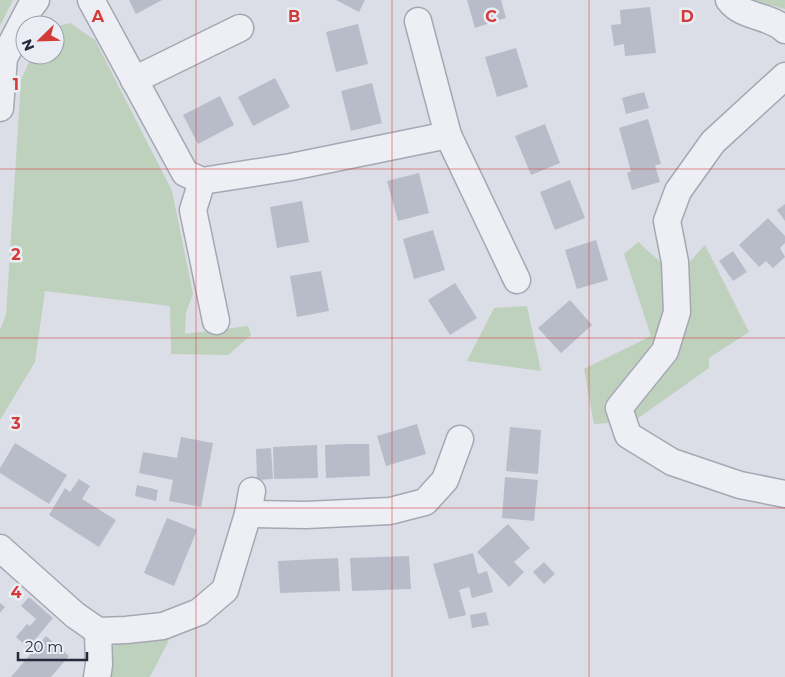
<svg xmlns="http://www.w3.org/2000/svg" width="785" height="677" viewBox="0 0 785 677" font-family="Montserrat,sans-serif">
  <rect width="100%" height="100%" fill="#dbdee6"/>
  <g fill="#bed1bc">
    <path d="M0 0H13L0 26Z"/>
    <path d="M750 0H785V9Z"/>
    <path d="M70 23 95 40 172 191 193 294 186 312 185 334 248 326 251 335 228 355 171 354 170 306 45 291 35 362 0 420V330L6 315 21 80 32 55H55V27Z"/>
    <path d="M638 242 664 265 685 267 705 245 749 332 709 358V368L634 421 594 424 584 369 651 336 624 254Z"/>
    <path d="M527 306 541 371 467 361 494 308Z"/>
    <path d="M172 634 150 677H106L104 665 115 643Z"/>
  </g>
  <g fill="#b8bcc9">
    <path d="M129 0H162L136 14Z"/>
    <path d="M336 0H365L359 12Z"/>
    <path d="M467 0H501L506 18 475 28Z"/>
    <path d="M650 7 656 53 625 56 624 44 614 46 611 25 621 24 620 10Z"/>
    <path d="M358 24 368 64 336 72 326 32Z"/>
    <path d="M516 48 528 87 497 97 485 57Z"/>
    <path d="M275 78 290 107 253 126 238 97Z"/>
    <path d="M372 83 382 123 351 131 341 91Z"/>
    <path d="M644 92 649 108 626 114 622 98Z"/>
    <path d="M220 96 234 125 198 144 183 115Z"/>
    <path d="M648 119 661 164 655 165 660 182 632 190 627 173 631 171 619 128Z"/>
    <path d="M545 124 560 163 531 175 515 136Z"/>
    <path d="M419 173 429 213 398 221 387 181Z"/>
    <path d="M570 180 585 218 555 230 540 192Z"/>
    <path d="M302 201 309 242 277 248 270 207Z"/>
    <path d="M785 204V221L777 210Z"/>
    <path d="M768 218 785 236V243L780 248 785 257 773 268 766 261 759 267 739 245Z"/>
    <path d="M433 230 445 270 414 279 403 239Z"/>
    <path d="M596 240 608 280 577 289 565 250Z"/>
    <path d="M733 251 747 272 733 281 719 261Z"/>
    <path d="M321 271 329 311 297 317 290 276Z"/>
    <path d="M455 283 477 318 450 335 428 300Z"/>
    <path d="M570 300 592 325 561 353 538 328Z"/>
    <path d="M417 424 426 454 386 466 377 436Z"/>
    <path d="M510 427 541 430 538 474 506 471Z"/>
    <path d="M181 437 213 443 201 507 169 501 173 480 139 473 143 452 177 458Z"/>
    <path d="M15 443 67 475 49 504 0 473V468Z"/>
    <path d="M347 444H369L370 476 326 478 325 445Z"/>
    <path d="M317 445 318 478 274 479 273 447Z"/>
    <path d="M271 448 273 479 257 480 256 449Z"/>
    <path d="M505 477 538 480 534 521 502 518Z"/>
    <path d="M79 479 90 486 82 499 116 520 99 547 49 515 65 488 70 492Z"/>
    <path d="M137 485 158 490 156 501 135 496Z"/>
    <path d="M167 518 197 530 174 586 144 573Z"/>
    <path d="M508 524 530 548 514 562 524 572 509 587 477 552Z"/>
    <path d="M473 553 478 574 487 571 493 592 472 598 469 587 459 590 466 615 449 619 433 564Z"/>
    <path d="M409 556 411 589 352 591 350 558Z"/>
    <path d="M338 558 340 591 280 593 278 561Z"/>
    <path d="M544 562 555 574 544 584 533 572Z"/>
    <path d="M29 597 53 618 28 648 16 637 27 624 30 626 36 619 21 606Z"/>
    <path d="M0 603 5 607 0 613Z"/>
    <path d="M486 612 489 625 472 628 470 615Z"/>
    <path d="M46 636 69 656 51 677H11Z"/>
  </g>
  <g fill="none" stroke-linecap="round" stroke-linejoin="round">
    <defs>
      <g id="minor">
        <path d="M91 0 185 173 202 181 291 167 448 135"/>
        <path d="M729 0C742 18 771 15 785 30"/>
        <path d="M418 21 448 135 517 280"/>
        <path d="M785 76 713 142 678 191 667 221 675 262 677 312 665 351 619 408 628 435 672 462 740 485 785 494"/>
        <path d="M134 80 240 28"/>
        <path d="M0 108 4 58 30 8 36 0"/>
        <path d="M202 181 193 210 216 321"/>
        <path d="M248 514 306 515 390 511 425 502 445 480 460 439"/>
        <path d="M0 548 75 615 98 631 126 630 163 626 199 612 225 590 248 514 252 491"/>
        <path d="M97 677 99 665 98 631"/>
      </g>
    </defs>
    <use href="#minor" stroke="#a4a8b3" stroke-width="29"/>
    <use href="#minor" stroke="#eeeff5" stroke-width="26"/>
  </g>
  <path fill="none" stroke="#d33b39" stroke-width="1" stroke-opacity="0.55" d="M196 0V677M392 0V677M589 0V677M0 169H785M0 338H785M0 508H785"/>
  <g font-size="16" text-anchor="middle" font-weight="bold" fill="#d33b39" stroke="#eaedf4" stroke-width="5" stroke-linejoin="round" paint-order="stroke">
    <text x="98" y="22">A</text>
    <text x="294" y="22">B</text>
    <text x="491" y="22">C</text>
    <text x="687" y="22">D</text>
    <text x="16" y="90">1</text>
    <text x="16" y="260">2</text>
    <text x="16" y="429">3</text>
    <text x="16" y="598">4</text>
  </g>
  <g transform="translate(40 40) rotate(247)"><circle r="24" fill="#eaedf4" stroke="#9b9fab"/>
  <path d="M0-4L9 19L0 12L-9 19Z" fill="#d33b39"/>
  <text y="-8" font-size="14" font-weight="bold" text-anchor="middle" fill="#252a3d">N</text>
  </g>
  <path d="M18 652v8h69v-8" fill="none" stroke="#252a3d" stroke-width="2.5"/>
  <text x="25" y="652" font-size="15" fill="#252a3d" stroke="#eaedf4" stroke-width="4" paint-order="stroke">20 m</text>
</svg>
